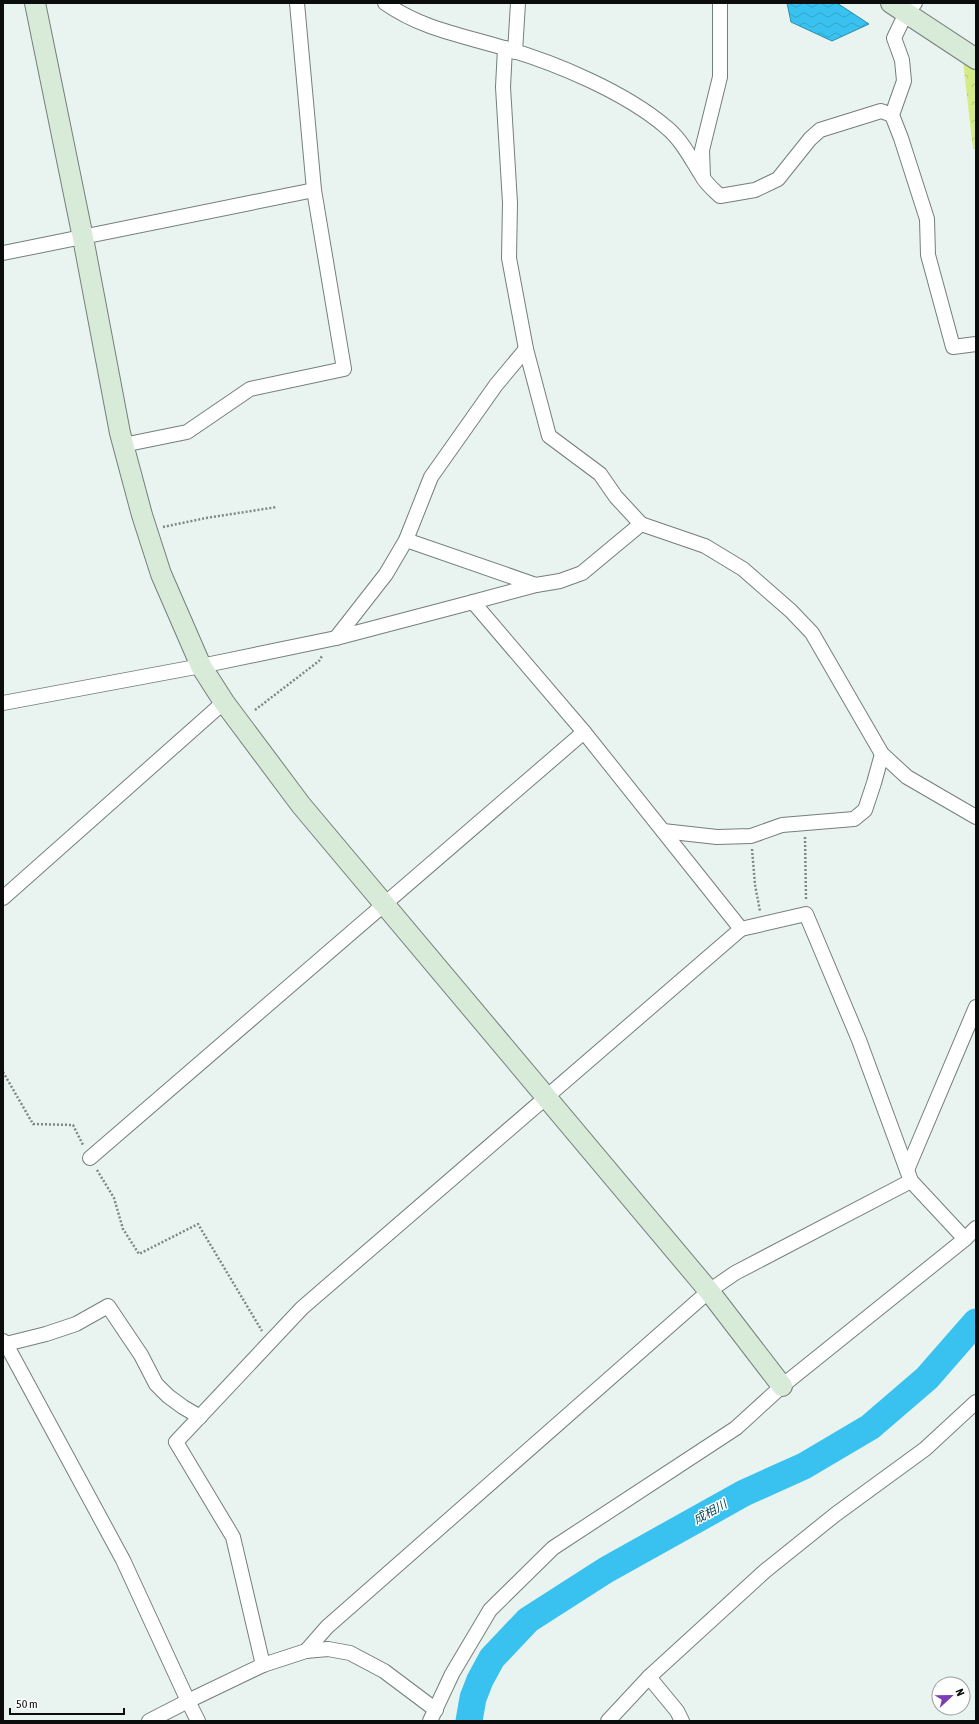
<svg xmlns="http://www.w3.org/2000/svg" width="979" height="1724" viewBox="0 0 979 1724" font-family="'Asap Condensed','Noto Sans JP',sans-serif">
  <defs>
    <pattern id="park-crowns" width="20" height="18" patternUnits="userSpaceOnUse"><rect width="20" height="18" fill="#d6eb85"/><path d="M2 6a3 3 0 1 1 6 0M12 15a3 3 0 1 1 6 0" fill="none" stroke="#b6c872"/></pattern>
    <pattern id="water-waves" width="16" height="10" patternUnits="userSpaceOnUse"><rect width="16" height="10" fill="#39c2f0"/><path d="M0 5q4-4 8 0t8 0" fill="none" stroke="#31a6cd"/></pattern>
  </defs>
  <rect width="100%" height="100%" fill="#e9f4f0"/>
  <path fill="url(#park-crowns)" d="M963 61 976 69V149H973Z"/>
  <path fill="url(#water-waves)" stroke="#2b8cac" d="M787 3H837L869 24 832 41 791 22Z"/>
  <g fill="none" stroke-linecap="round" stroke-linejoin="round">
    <path stroke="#39c2f0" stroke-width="27" d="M469 1721 473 1698 480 1680 492 1658 528 1620 606 1570 744 1493 804 1466 870 1427 927 1378 976 1322"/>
    <defs>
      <g id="street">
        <path d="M297 3 314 190"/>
        <path d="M385 3C422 29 461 35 504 48 556 63 625 92 666 127 682 140 691 159 702 176 706 184 714 190 720 196L755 190 778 179 810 139 820 130 881 111 892 115"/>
        <path d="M915 3 906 13 894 38 902 60 904 81 892 115 901 138 927 219 928 255 953 347 976 344"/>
        <path d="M505 48 503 87 510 203 509 258 526 349 549 436 600 474 616 497 641 524 705 546 743 569 791 611 812 633 882 754 907 777 976 817"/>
        <path d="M515 52 518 3"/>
        <path d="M703 177 702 150 720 77V3"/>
        <path d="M3 253 314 190 344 369 250 389 187 432 123 445"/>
        <path d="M406 540 536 585 560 581 582 573 641 524"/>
        <path d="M473 602 536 585"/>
        <path d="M336 638 386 574 406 540 431 477 496 385 526 349"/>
        <path d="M3 703 201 666 336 638 473 602 584 732 741 929 302 1308 176 1442 233 1537 263 1665"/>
        <path d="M663 831 717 837 751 836 782 825 854 819 865 810 874 783 882 754"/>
        <path d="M3 898 224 702"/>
        <path d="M741 929 806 914 859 1040 911 1181 965 1239"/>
        <path d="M90 1158 584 732"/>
        <path d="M907 1170 976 1007"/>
        <path d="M3 1341 6 1344 46 1334 76 1324 108 1306 141 1355 156 1384 168 1396 183 1407 200 1417"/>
        <path d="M3 1345 6 1344 123 1560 188 1701 149 1721"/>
        <path d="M306 1651 328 1649 350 1653 384 1671 436 1710"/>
        <path d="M649 1677 677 1711 682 1721"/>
        <path d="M198 1721 188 1701 263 1665 306 1651 327 1627 709 1291 735 1273 911 1181"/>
        <path d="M430 1721 452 1674 490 1610 553 1548 736 1428 782 1386 965 1239 976 1228"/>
        <path d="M608 1721 649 1677 765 1571 836 1514 925 1449 976 1402"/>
      </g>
      <g id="secondary">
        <path d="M35 3 83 238 120 433 142 515 161 574 201 666 224 702 301 805 709 1291 782 1386"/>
        <path d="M891 3 976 59"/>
      </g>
    </defs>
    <use href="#street" stroke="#757f7b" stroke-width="16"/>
    <use href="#secondary" stroke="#757f7b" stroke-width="22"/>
    <g stroke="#7f8784" stroke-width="2.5" stroke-dasharray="2 2" stroke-linecap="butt">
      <path d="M163 527 206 518 277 507"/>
      <path d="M255 710 319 661 322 656"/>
      <path d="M805 837 806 900"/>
      <path d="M752 849 755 885 760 911"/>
      <path d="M3 1072 33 1124 73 1125 83 1145"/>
      <path d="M97 1170 114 1198 123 1229 139 1254 198 1224 262 1331"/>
    </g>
    <use href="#street" stroke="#fff" stroke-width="14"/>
    <use href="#secondary" stroke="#d8ebd9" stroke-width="20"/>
  </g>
  <g text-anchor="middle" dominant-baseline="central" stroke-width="3" stroke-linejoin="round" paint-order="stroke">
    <g font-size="12" font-style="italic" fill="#023f52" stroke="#fcfffe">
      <text transform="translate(710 1512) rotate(-29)">成相川</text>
    </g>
  </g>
  <rect width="979" height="1724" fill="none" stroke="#0a0d0c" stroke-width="8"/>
  <g transform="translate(951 1696) rotate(68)"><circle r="19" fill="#fcfffe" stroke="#9b9e9d"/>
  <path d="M0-3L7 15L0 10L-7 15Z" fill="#7b3eb3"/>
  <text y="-6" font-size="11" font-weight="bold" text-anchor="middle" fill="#0a0d0c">N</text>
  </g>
  <path d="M10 1708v6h114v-6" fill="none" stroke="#0a0d0c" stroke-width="2"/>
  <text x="16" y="1708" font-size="12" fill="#0a0d0c" stroke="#fcfffe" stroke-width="3" paint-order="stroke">50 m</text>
</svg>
